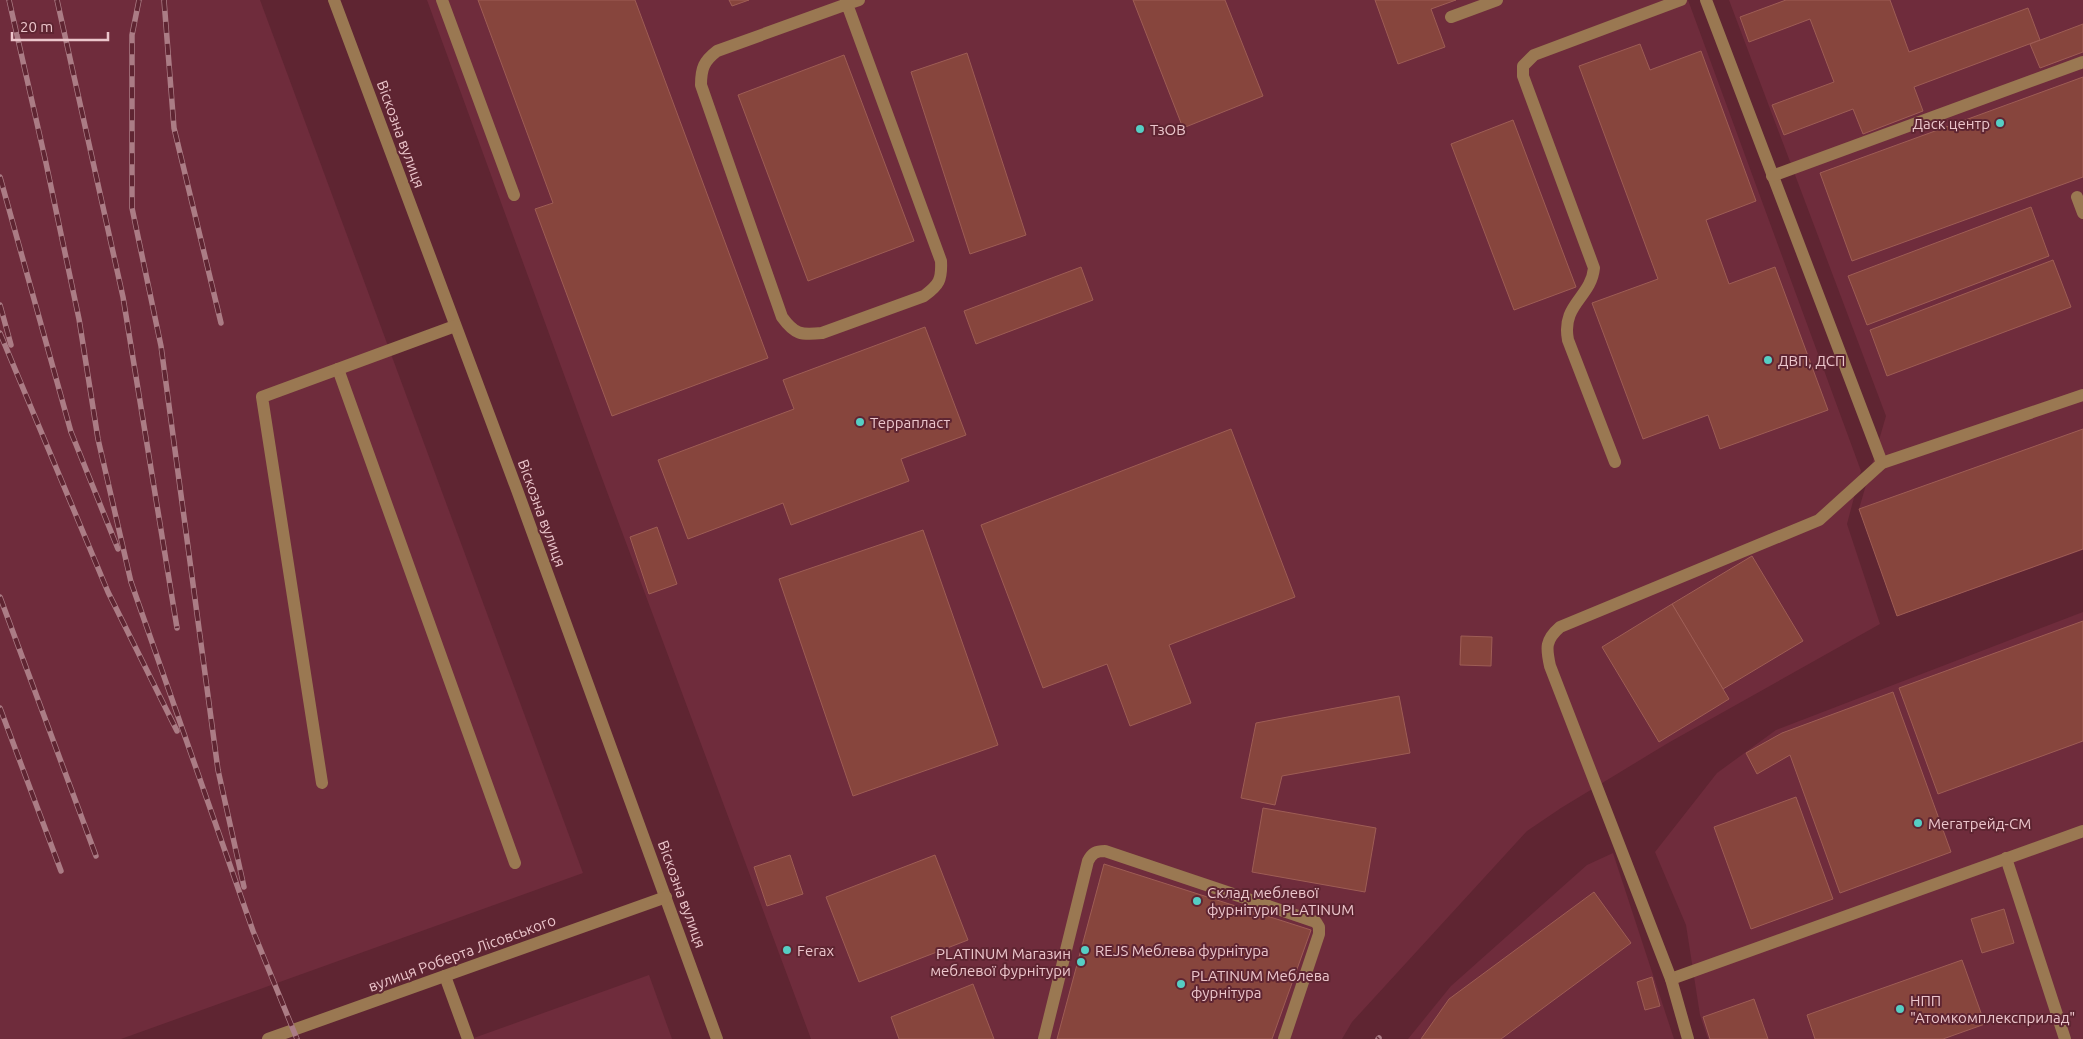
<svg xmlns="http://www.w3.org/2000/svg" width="2083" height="1039" viewBox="0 0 2083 1039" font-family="Ubuntu,sans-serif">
  <rect width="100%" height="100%" fill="#5f2532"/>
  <g fill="#6f2c3c">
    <path d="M0 0H260L583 873 121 1039H0Z"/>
    <path d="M427 0H1688L1861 471 1847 524 1880 624 1668 743 1561 808 1527 831 1352 1022 1342 1039H811L596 462Z"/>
    <path d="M1729 0H2083V550L1897 616 1859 509 1886 416Z"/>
    <path d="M2083 612V1039H1708L1700 1015 1686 925 1655 852 1717 773 1776 730Z"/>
    <path d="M1613 853 1674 1039H1408L1451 986 1587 865Z"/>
    <path d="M649 975 672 1039H471Z"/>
  </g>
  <g fill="#87453d" stroke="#9e5d55">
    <path d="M478 0H635L768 358 612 416 535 209 553 203Z"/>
    <path d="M729 0H749L732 6Z"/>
    <path d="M1133 0H1225L1263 96 1183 128Z"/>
    <path d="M1375 0H1456L1431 9 1445 47 1398 64Z"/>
    <path d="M1786 0H1890L1909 52 2028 8 2040 40 1914 87 1923 111 1863 134 1853 109 1784 135 1772 105 1834 82 1810 19 1749 42 1740 17Z"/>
    <path d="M2083 24V52L2040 68 2030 44Z"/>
    <path d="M1640 44 1650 70 1701 51 1756 201 1706 220 1729 284 1775 267 1828 410 1720 449 1708 415 1643 439 1592 303 1658 279 1579 66Z"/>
    <path d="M967 53 1026 235 970 254 911 72Z"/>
    <path d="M844 55 914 241 808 281 738 95Z"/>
    <path d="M2083 77V177L1852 261 1820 173Z"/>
    <path d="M1513 120 1576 287 1514 310 1451 144Z"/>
    <path d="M2031 207 2049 256 1867 325 1848 276Z"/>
    <path d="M2053 260 2071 307 1887 376 1870 330Z"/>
    <path d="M1081 267 1093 300 976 344 964 311Z"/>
    <path d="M925 327 966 435 901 459 909 481 791 525 783 503 688 539 658 460 794 409 783 380Z"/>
    <path d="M1231 429 1295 597 1169 645 1191 703 1130 726 1107 664 1043 688 981 525Z"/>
    <path d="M2083 429V549L1897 616 1859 509Z"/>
    <path d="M657 527 677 584 649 594 630 537Z"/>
    <path d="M923 530 998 745 853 796 779 579Z"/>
    <path d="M1752 556 1803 641 1723 689 1672 604Z"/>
    <path d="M1672 604 1729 699 1659 742 1602 647Z"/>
    <path d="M2083 621V741L1938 794 1899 688Z"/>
    <path d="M1461 636 1492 637 1491 666 1460 665Z"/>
    <path d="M1893 692 1951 852 1840 893 1790 755 1757 774 1746 753 1782 733Z"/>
    <path d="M1399 696 1410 753 1282 776 1275 805 1241 798 1256 723Z"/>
    <path d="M1796 797 1833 899 1751 929 1714 827Z"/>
    <path d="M1263 808 1376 828 1365 892 1252 872Z"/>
    <path d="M790 855 803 894 767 906 754 867Z"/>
    <path d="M935 855 968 940 859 982 826 897Z"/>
    <path d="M1104 864 1311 930 1272 1039H1057Z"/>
    <path d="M1594 892 1631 943 1501 1039H1421L1449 999Z"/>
    <path d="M2004 909 2014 943 1982 953 1971 919Z"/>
    <path d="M1962 960 1985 1024 1943 1039H1815L1807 1015Z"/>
    <path d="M1652 977 1660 1006 1645 1010 1637 982Z"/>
    <path d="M973 984 994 1039H899L891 1017Z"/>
    <path d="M1754 999 1768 1039H1710L1703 1017Z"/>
  </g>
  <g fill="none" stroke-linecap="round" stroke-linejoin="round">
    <g stroke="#9a7852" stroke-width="12">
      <path d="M334 0 517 490 717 1039"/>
      <path d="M442 0 514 195"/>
      <path d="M1706 0 1882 463"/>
      <path d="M847 4 941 261C942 280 939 285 924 296L822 333C801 335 795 335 782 317L701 85C701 68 704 61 717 51L847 4 859 0"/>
      <path d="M1451 17 1497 0"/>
      <path d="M1772 176 2083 62"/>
      <path d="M2077 197 2083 213"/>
      <path d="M338 369 515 863"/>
      <path d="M1615 462 1568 340C1561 304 1591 298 1594 268L1523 76V66L1534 55 1681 0"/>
      <path d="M322 783 262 397 455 326"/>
      <path d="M2006 858 2065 1039"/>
      <path d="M445 976 468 1039"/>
      <path d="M1671 979 2083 831"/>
      <path d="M268 1039 666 897"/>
      <path d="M1044 1039 1088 861C1092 853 1096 851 1105 851L1316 922 1319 927V934L1284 1039"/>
      <path d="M1688 1039 1671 979 1550 666C1546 648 1545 640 1560 627L1819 520 1882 463 2083 395"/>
    </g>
    <defs>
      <g id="rail">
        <path d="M9 0 46 163 79 319 98 439 131 582 253 931 297 1039"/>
        <path d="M57 0 123 297 177 628"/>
        <path d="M139 0 132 35V208L161 346 218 770 244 887"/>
        <path d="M164 0 174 128 221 323"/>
        <path d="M0 177 71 432 118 549"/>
        <path d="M0 305 11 345"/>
        <path d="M0 333 108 592 177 731"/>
        <path d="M0 597 96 856"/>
        <path d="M0 708 61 871"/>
        <path d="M1378 1039 1379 1038"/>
      </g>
    </defs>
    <use href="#rail" stroke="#ab7c85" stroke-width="5.5"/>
    <use href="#rail" stroke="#5f2532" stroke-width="4" stroke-dasharray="11" stroke-linecap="butt"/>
  </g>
  <g fill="#56cec4" stroke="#5f2532" stroke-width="2">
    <circle cx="2000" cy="123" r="5"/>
    <circle cx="1140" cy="129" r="5"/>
    <circle cx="1768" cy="360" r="5"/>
    <circle cx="860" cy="422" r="5"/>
    <circle cx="1918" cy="823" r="5"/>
    <circle cx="1197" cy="901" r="5"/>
    <circle cx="787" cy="950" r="5"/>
    <circle cx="1085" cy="950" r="5"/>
    <circle cx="1081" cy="962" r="5"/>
    <circle cx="1181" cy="984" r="5"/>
    <circle cx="1900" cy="1009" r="5"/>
  </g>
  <g text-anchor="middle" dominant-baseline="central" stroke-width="4" stroke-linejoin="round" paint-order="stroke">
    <g font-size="15" fill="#ecc6cc" stroke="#5f2532" text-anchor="start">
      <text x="1990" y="123" text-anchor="end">Даск центр</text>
      <text x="1150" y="129">ТзОВ</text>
      <text x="1778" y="360">ДВП, ДСП</text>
      <text x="870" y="422">Террапласт</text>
      <text x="1928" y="823">Мегатрейд-СМ</text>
      <text x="1207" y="892">Склад меблевої<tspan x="1207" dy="17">фурнітури PLATINUM</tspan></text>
      <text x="797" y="950">Ferax</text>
      <text x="1095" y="950">REJS Меблева фурнітура</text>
      <text x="1071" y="953" text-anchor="end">PLATINUM Магазин<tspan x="1071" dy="17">меблевої фурнітури</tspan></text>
      <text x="1191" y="975">PLATINUM Меблева<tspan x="1191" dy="17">фурнітура</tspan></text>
      <text x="1910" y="1000">НПП<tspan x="1910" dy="17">"Атомкомплексприлад"</tspan></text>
    </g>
    <g font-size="15" fill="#ecc6cc" stroke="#5f2532">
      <text transform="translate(401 134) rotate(70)">Віскозна вулиця</text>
      <text transform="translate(542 513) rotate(70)">Віскозна вулиця</text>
      <text transform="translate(682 894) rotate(70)">Віскозна вулиця</text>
      <text transform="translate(462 953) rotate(-20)">вулиця Роберта Лісовського</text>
    </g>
  </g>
  <path d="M12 32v8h96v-8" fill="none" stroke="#ecc6cc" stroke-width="2.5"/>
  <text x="20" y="32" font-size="15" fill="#ecc6cc" stroke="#5f2532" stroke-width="4" paint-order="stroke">20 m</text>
</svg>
